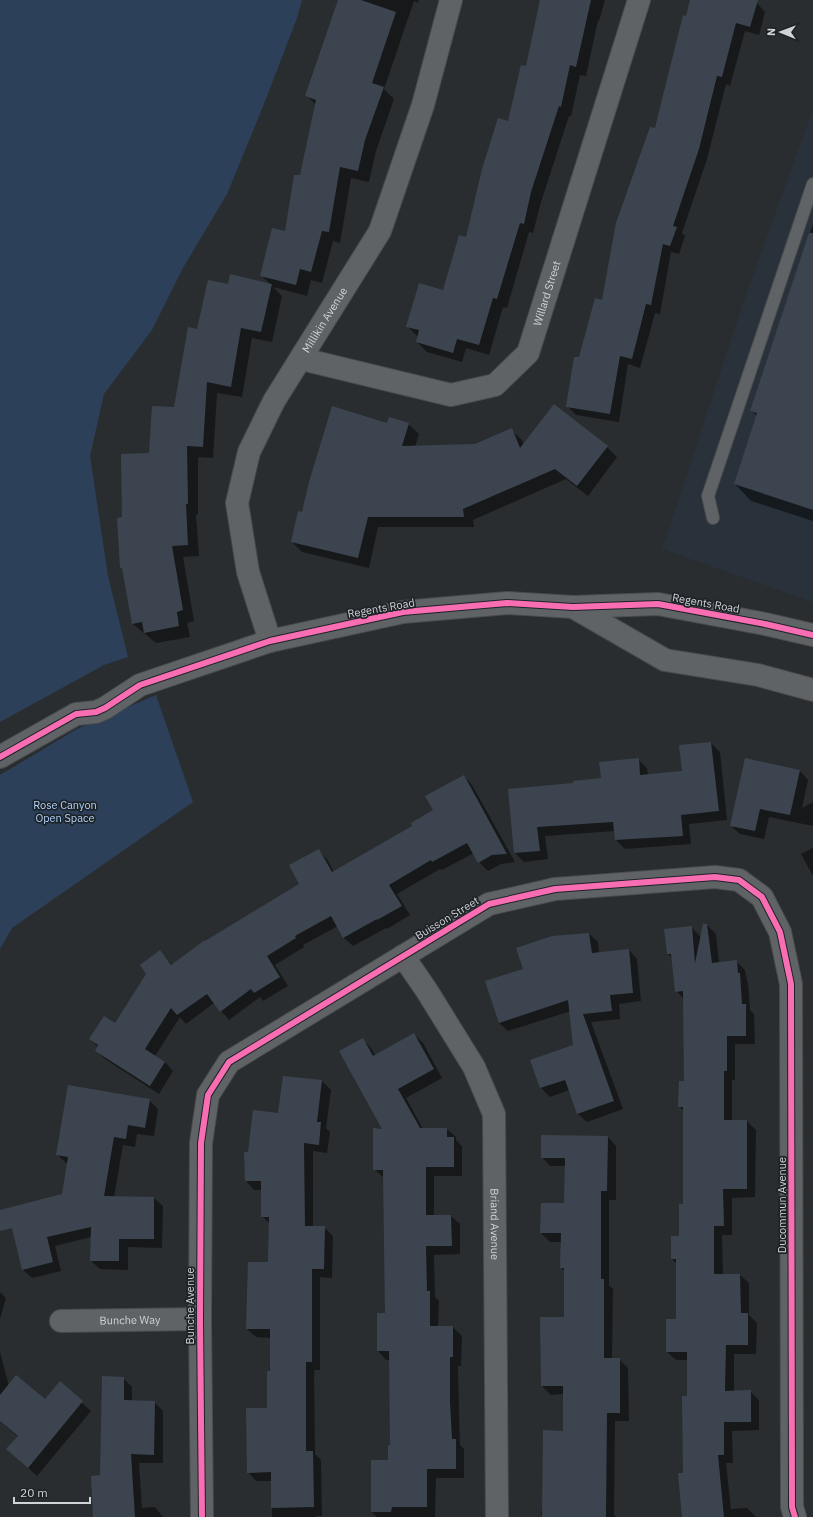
<svg xmlns="http://www.w3.org/2000/svg" width="813" height="1517" viewBox="0 0 813 1517" font-family="'IBM Plex Sans',sans-serif">
  <rect width="100%" height="100%" fill="#2a2d30"/>
  <path fill="#29313b" d="M813 109V602L662 549 747 292Z"/>
  <g fill="#2c405a">
    <path d="M0 0H302L297 18 262 109 227 194 183 268 152 330 104 394 90 456 108 576 128 657 104 665 0 722Z"/>
    <path d="M156 695 193 802 12 928 0 949V775L77 729Z"/>
  </g>
  <g fill="#0007">
    <path d="M339 0H419L418 3 414 1 384 89 394 99 376 151 369 182 351 178 340 243 333 241 322 283 311 280 307 296 273 287 282 296 272 342 252 338 242 397 217 393 213 458 198 457V515H196L199 556 183 557 194 621 187 623 190 637 156 643 133 624 124 570 121 567 123 518 150 454 174 408 198 330 229 285 270 284 261 275 286 232 301 177 316 105 306 95Z"/>
    <path d="M541 0H605L599 21 598 20 586 76 580 75 571 116H569L541 202 533 233 529 232 507 308 503 307 489 355 466 348 462 362 427 352 417 342 418 337 407 326 444 291 467 238 509 123 527 67Z"/>
    <path d="M692 0H757V3L765 12 759 35 745 31 730 86 726 84 707 159 682 233 685 236 679 254 671 252 660 314 655 313 640 368 628 364 619 422 576 415 567 406 580 359 602 301 655 130Z"/>
    <path d="M813 224V521L751 501 735 484 757 416 751 410Z"/>
    <path d="M387 424H408L419 434 415 447 476 445 511 430 522 440 524 445 607 447 617 457 588 496 566 479 473 520 474 527H378L369 568 302 552 292 542 303 513Z"/>
    <path d="M711 743 720 752 727 820 689 824 691 844 625 849 616 840 615 831 545 836 548 859 524 862 515 853 509 790 574 784 602 779 638 759 647 768 648 776 683 772Z"/>
    <path d="M800 771 808 780 802 808 813 802V826L769 817 764 839 740 834 731 826Z"/>
    <path d="M464 776 472 785 515 862 501 864 488 871 479 862 474 853 442 870 440 869 397 894 410 915 387 929 386 928 353 946 344 938 338 926 303 945 304 947 275 965 288 986 263 1001 260 997 229 1020 214 1003 186 1024 180 1017 155 1056 165 1062 173 1071 159 1094 105 1059 96 1051 98 1047 90 1039 115 1024 160 952 172 965 300 884 318 850 327 859 334 872 414 826 434 811Z"/>
    <path d="M813 848V876L801 854Z"/>
    <path d="M707 925 716 934 719 963 737 962 745 970 747 981 748 983 750 1010 754 1014 755 1044H735V1080H732V1121H747L756 1130 755 1197 732 1198V1235H722L723 1275H740L749 1283V1315L757 1323 756 1354H734V1392L750 1391 759 1400V1430L732 1431 733 1463H726L731 1509 747 1508 756 1517H683L688 1397V1360H676L667 1352 677 1320V1264L672 1259 680 1237 684 1205V1111L679 1106 685 1082 684 999 676 991 673 959 668 954 691 927 700 936V940Z"/>
    <path d="M589 934 598 942 599 953 629 950 637 959 641 1001 619 1004 620 1019 591 1022 623 1109 587 1122 578 1114 569 1090 550 1097 541 1088 531 1061 574 1046 571 1011 508 1031 499 1023 524 970Z"/>
    <path d="M414 1034 423 1043 442 1078 406 1098 423 1129H447L456 1137V1140L462 1146V1176H434V1216H451L460 1224V1254L434 1255 435 1297 439 1301 438 1327H453L462 1336 461 1366H458L459 1412 460 1445 464 1449V1478H436L435 1517H377L372 1512V1461H389L391 1446 390 1360H386L378 1351 386 1314 384 1178 374 1169 384 1130 362 1039 371 1048 375 1055Z"/>
    <path d="M322 1081 331 1090 326 1128 330 1132 327 1153 313 1151V1227H324L333 1236 332 1278 320 1277V1370H314L315 1454 321 1460 322 1516H316V1517H272V1481H256L248 1472 268 1409 271 1338 256 1337 247 1329 269 1263 270 1224 262 1216V1190H254L246 1181 249 1153 279 1114Z"/>
    <path d="M149 1100 158 1109 154 1136 137 1134 135 1147 123 1145 114 1197 154 1198 163 1206 162 1248 128 1247V1270L100 1269 91 1261V1237L55 1246 61 1271 32 1278 23 1270 63 1195 68 1163H66L57 1154Z"/>
    <path d="M608 1137 616 1146V1200H609V1286L613 1289 612 1359H619L628 1368 629 1421H615L614 1515 616 1517H542L541 1511H543L564 1432V1394L551 1395 542 1386 565 1318V1272L562 1268V1242H550L541 1233 565 1204V1166H550L542 1157Z"/>
    <path d="M0 1292 6 1298 0 1319Z"/>
    <path d="M0 1352 9 1386 45 1401 60 1383 91 1411 37 1476 7 1449 18 1437 0 1421Z"/>
    <path d="M123 1378 132 1387V1401L154 1402 163 1411V1463H139L142 1508 155 1507 163 1517H94L101 1476Z"/>
  </g>
  <g fill="#3c454f">
    <path d="M338 0H361L396 12 372 83 384 87 365 140 358 171 340 167 329 232 322 231 311 272 300 269 296 285 260 276 272 228 285 231 294 175H300L316 100 305 96Z"/>
    <path d="M540 0H591L576 67 570 65 561 107 559 106 531 192 524 224 520 223 497 299 493 298 479 345 457 339 453 353 416 342 419 330 406 327 419 283 443 290 459 235 466 237 482 169 498 118 508 121 521 65 526 66Z"/>
    <path d="M690 0H758L750 27 736 23 722 77 717 76 699 149 673 226 677 227 670 246 663 244 651 305 646 304 632 359 620 356 610 414 566 407 574 357H579L595 298 602 300 616 223 650 127 655 128 683 15 686 16Z"/>
    <path d="M809 233H813V510L734 484 757 413 750 411Z"/>
    <path d="M230 274 272 284 261 332 241 328 231 387 207 382 203 447 187 446 188 504H186L188 545 172 546 183 610 177 612 179 626 144 633 142 622 132 624 122 568H120L117 518 122 517 121 454 149 453 152 406 174 407 188 327 197 329 208 280 228 284Z"/>
    <path d="M554 404 608 446 577 486 555 469 463 509 464 517H368L358 558 291 542 298 511 302 512 309 482 332 406 387 423 389 417 409 423 402 446 475 444 512 428 520 448Z"/>
    <path d="M711 742 719 811 681 815 683 836 615 840 613 822 537 827 540 851 514 853 508 789 573 783V781L601 778 599 762 639 758 640 775 682 771 679 745Z"/>
    <path d="M745 758 800 770 790 815 760 809 755 831 730 826Z"/>
    <path d="M464 775 507 854 492 855 478 863 467 843 432 862 431 860 389 885 402 906 377 920V919L343 938 331 916 295 936 296 938 267 956 280 977 254 993 251 989 220 1012 207 994 177 1015 171 1008 145 1049 165 1062 150 1086 95 1051 98 1045 89 1039 104 1016 115 1023 146 974 140 965 160 950 171 965 205 940V941L299 884 289 865 319 849 332 872 412 826 411 823 433 810 425 796Z"/>
    <path d="M703 924H707L712 963 737 960 738 973H740L742 1004H746V1036H727V1071H724V1120H747V1189H723L724 1226H714V1274H740L741 1313H748V1345H726L725 1391 751 1390V1422H724V1455H718L724 1517H682L678 1473H683L682 1396H687V1352H666V1319H676V1259H671V1236H679V1204H683V1107H678L679 1081H684L683 991 675 992 671 954H667L664 929 692 926 695 963Z"/>
    <path d="M589 933 592 953 629 949 633 993 610 995 612 1011 583 1014 614 1101 577 1114 565 1080 540 1088 530 1060 573 1045 568 1000 499 1023 485 981 523 969 516 948 552 936Z"/>
    <path d="M414 1033 434 1069 398 1089 420 1128H447V1137H454V1167H426V1215H451L452 1246H426L427 1291H430V1326H453V1357H450V1402L452 1439H456V1469H427V1507H392L391 1512H371V1460H388V1445H390L389 1351H377V1313H385L383 1170H373V1128L382 1129 339 1051 363 1038 373 1056Z"/>
    <path d="M283 1076 322 1080 317 1122H321L319 1145 304 1143 305 1226H325L324 1269H312V1362H306V1451H313L314 1507 271 1508V1472L247 1473 246 1408H267V1371H270V1329H246L248 1262H268L269 1217H261V1181H245L244 1152H248L253 1110 278 1113Z"/>
    <path d="M68 1085 150 1099 145 1128 128 1125 126 1139 114 1137 104 1196 154 1197V1239H119V1261H90L91 1227 47 1237 53 1262 22 1270 12 1228 0 1231V1210L62 1194 68 1157 56 1155Z"/>
    <path d="M541 1135 608 1136 607 1191H601V1279H604V1358H620V1413H607L606 1517H542L543 1430 563 1431V1386H541L540 1317H564V1268H560L561 1233H540L541 1203H564L565 1158H541Z"/>
    <path d="M16 1375 45 1399 60 1381 83 1401 28 1468 6 1449 18 1436 0 1421V1395Z"/>
    <path d="M102 1376 124 1377V1400L155 1401 154 1455 131 1454 135 1517H93L91 1476 100 1475Z"/>
  </g>
  <g fill="none" stroke-linecap="round" stroke-linejoin="round">
    <defs>
      <path id="service" d="M713 518 708 496 813 184"/>
      <g id="minor">
        <path id="s1" d="M302 359 451 395 495 385 528 353 639 0"/>
        <path id="s2" d="M270 641 248 572 237 503 249 452 274 401 380 231 423 105 451 0"/>
        <path id="s3" d="M403 956 427 991 474 1067 494 1114 497 1517"/>
        <path id="s4" d="M61 1321 200 1319"/>
        <path d="M202 1517 200 1319 201 1143 208 1095 229 1062 489 904 555 889 715 877 739 880 762 897 780 932 791 984 792 1507 795 1517"/>
      </g>
      <g id="tertiary">
        <path d="M573 607 665 660 758 675 813 690"/>
        <path d="M0 757 76 714 96 712 105 708 140 685 270 641 403 612 507 603 573 607 658 604 765 624 813 635"/>
      </g>
    </defs>
    <use href="#service" stroke="#494b4d" stroke-width="14"/>
    <use href="#minor" stroke="#494b4d" stroke-width="24"/>
    <use href="#tertiary" stroke="#494b4d" stroke-width="24"/>
    <use href="#service" stroke="#606365" stroke-width="12"/>
    <use href="#minor" stroke="#606365" stroke-width="22"/>
    <use href="#tertiary" stroke="#606365" stroke-width="22"/>
    <defs>
      <g id="cycleway">
        <path d="M0 757 76 714 96 712 105 708 140 685 270 641 403 612 507 603 573 607 658 604 765 624 813 635"/>
        <path d="M202 1517 200 1319 201 1143 208 1095 229 1062 489 904 555 889 715 877 739 880 762 897 780 932 791 984 792 1507 795 1517"/>
      </g>
    </defs>
    <use href="#cycleway" stroke="#1e2328" stroke-width="8"/>
    <use href="#cycleway" stroke="#f96db3" stroke-width="6"/>
  </g>
  <g text-anchor="middle" dominant-baseline="central" stroke-width="3.5" stroke-linejoin="round" paint-order="stroke">
    <g font-size="11" fill="#d0d3d7" stroke="#1e2328">
      <text stroke="none"><textPath href="#s1" startOffset="307">Willard Street</textPath></text>
      <text stroke="none"><textPath href="#s2" startOffset="347">Millikin Avenue</textPath></text>
      <text transform="translate(706 603) rotate(10)">Regents Road</text>
      <text transform="translate(381 608) rotate(-10)">Regents Road</text>
      <text transform="translate(447 918) rotate(-31)">Buisson Street</text>
      <text transform="translate(782 1205) rotate(-90)">Ducommun Avenue</text>
      <text stroke="none"><textPath href="#s3" startOffset="293">Briand Avenue</textPath></text>
      <text transform="translate(190 1306) rotate(-90)">Bunche Avenue</text>
      <text stroke="none"><textPath href="#s4" startOffset="69">Bunche Way</textPath></text>
    </g>
    <g font-size="11" fill="#b1d3fd" stroke="#1e2328">
      <text x="65" y="805">Rose Canyon<tspan x="65" dy="13">Open Space</tspan></text>
    </g>
  </g>
  <g transform="translate(781 32) rotate(271)" stroke="#1e2328" stroke-width="3" paint-order="stroke">
  <path d="M0-3L7 15L0 10L-7 15Z" fill="#d0d3d7"/>
  <text y="-6" font-size="11" font-weight="bold" text-anchor="middle" fill="#d0d3d7">N</text>
  </g>
  <path d="M14 1497v6h76v-6" fill="none" stroke="#d0d3d7" stroke-width="2"/>
  <text x="20" y="1497" font-size="12" fill="#d0d3d7" stroke="#1e2328" stroke-width="3" paint-order="stroke">20 m</text>
</svg>
